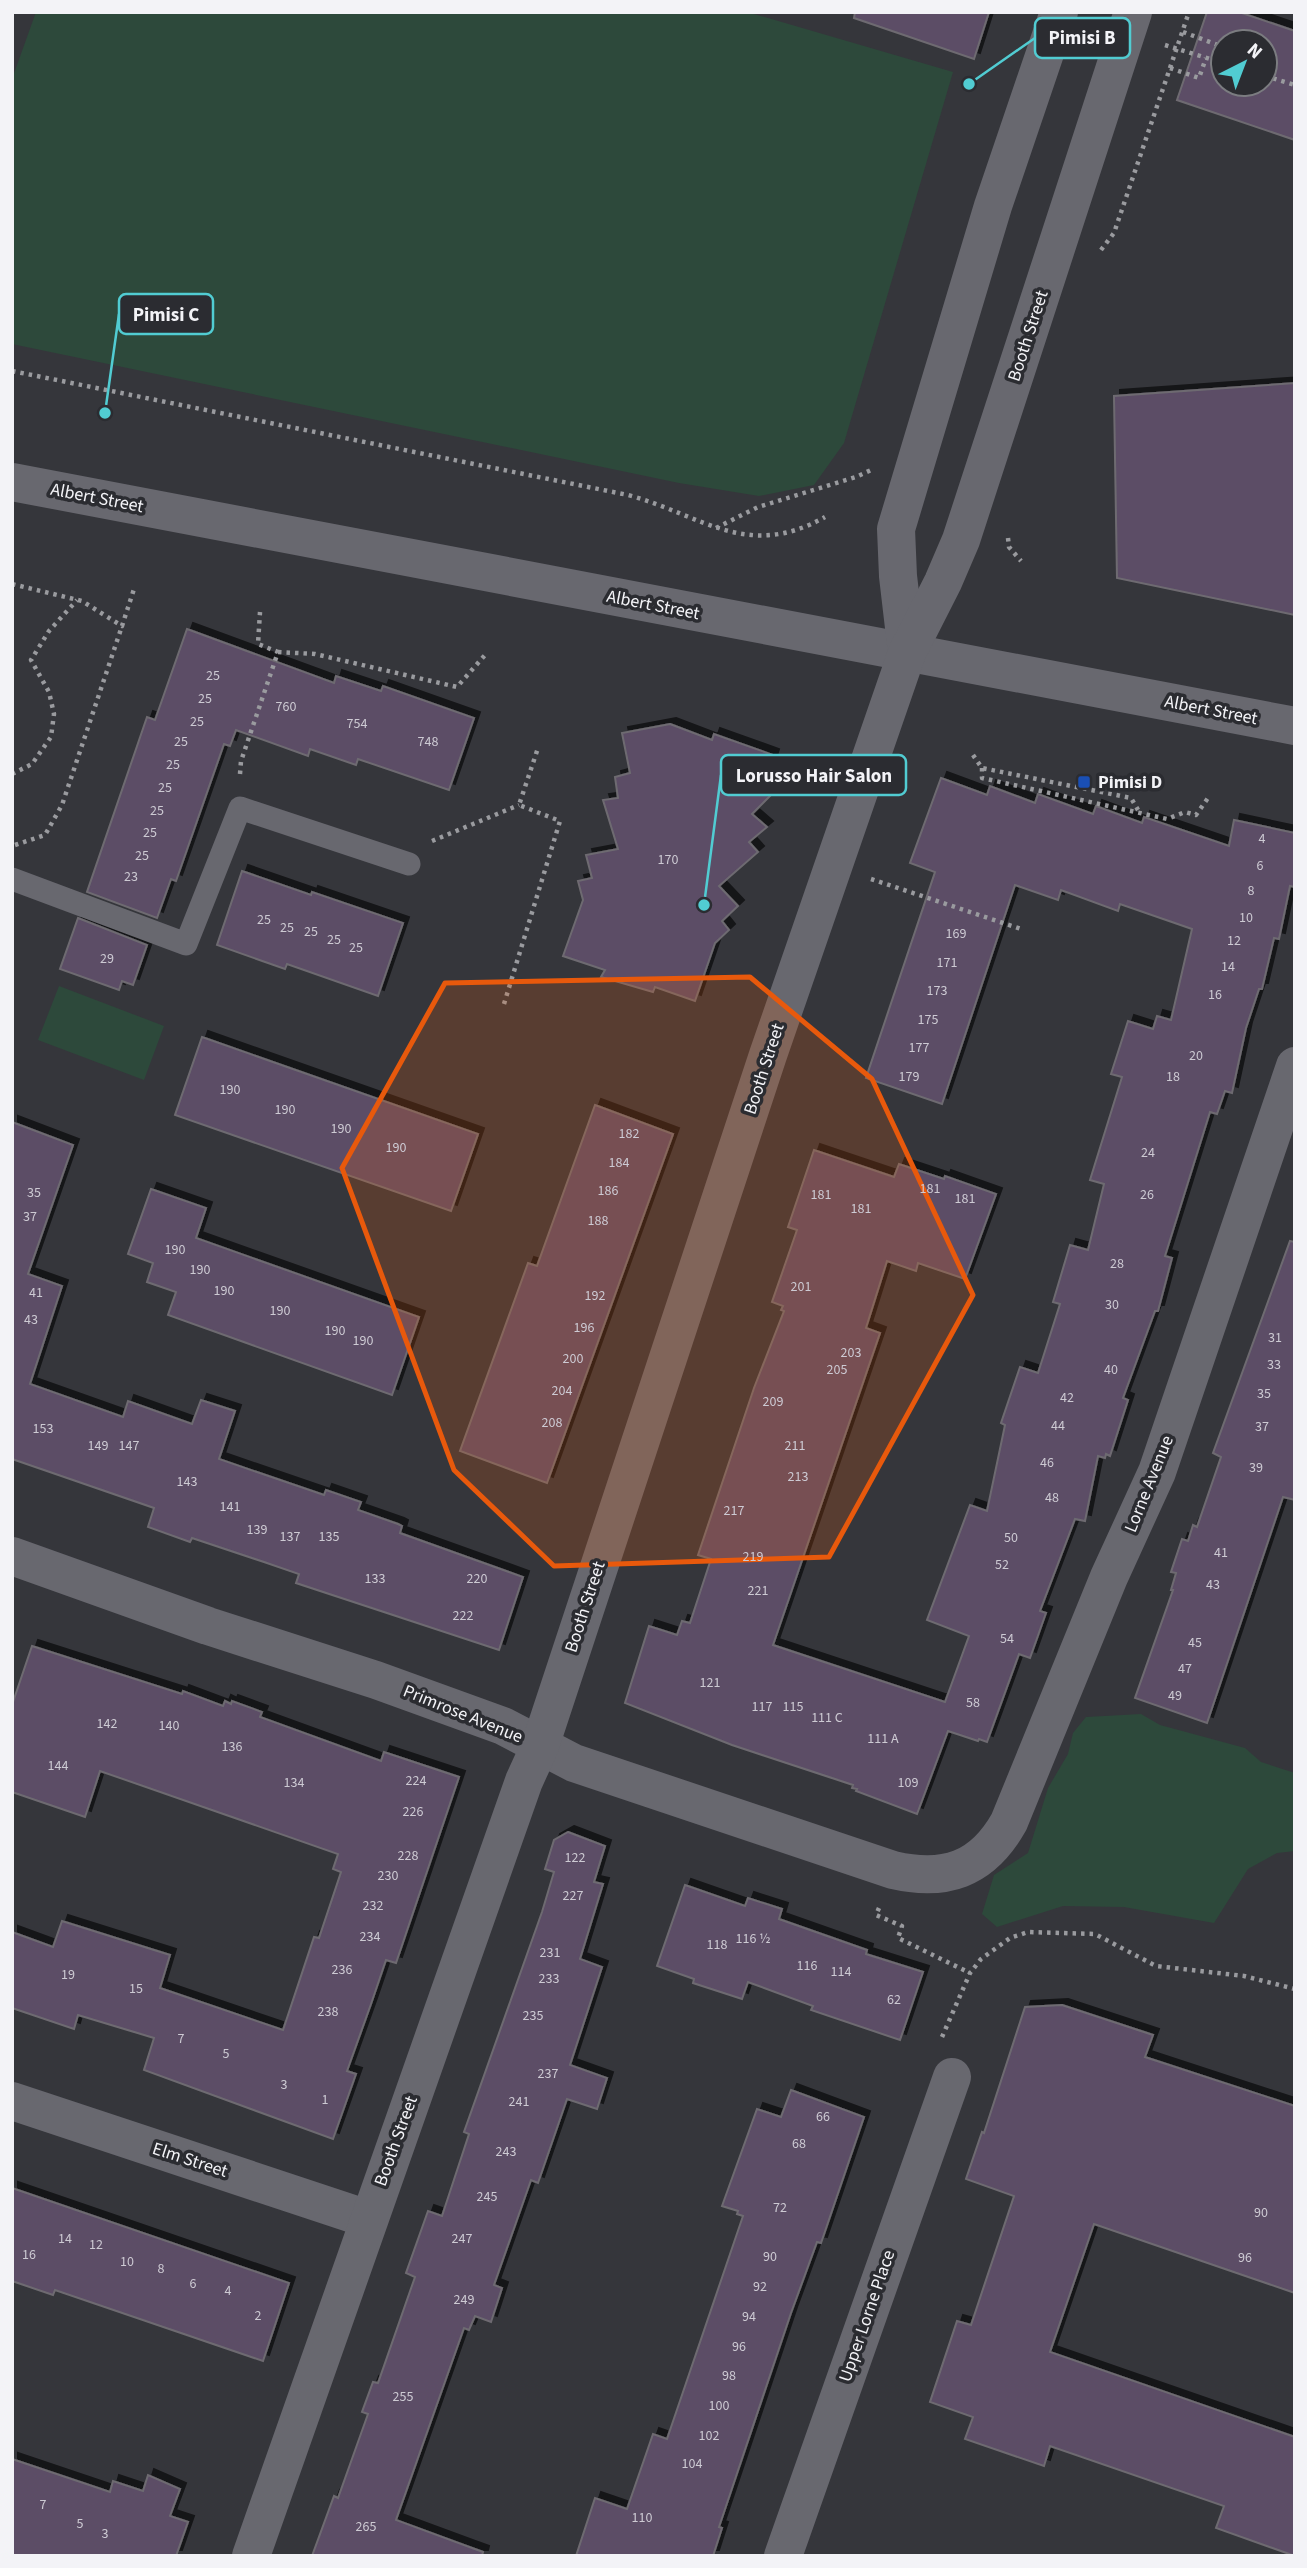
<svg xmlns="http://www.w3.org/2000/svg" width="1307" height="2568" viewBox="0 0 1307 2568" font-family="'Source Sans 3',sans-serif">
  <defs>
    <filter id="shadow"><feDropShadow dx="6" dy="-6" stdDeviation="0" flood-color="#0009"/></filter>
  </defs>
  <rect width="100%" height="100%" fill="#35363b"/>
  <g fill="#2d493b">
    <path d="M36 12H747L953 72 844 443 814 485 759 496 679 483 12 344V79Z"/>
    <path d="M59 986 164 1026 144 1080 38 1040Z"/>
    <path d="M1141 1714 1160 1725 1245 1748 1261 1762 1295 1773V1851L1277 1853 1248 1869 1214 1923 1124 1907 1063 1906 997 1927 982 1914 994 1875 1028 1853 1048 1788 1068 1754 1073 1733 1086 1717Z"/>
  </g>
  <g fill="#5b4d66" stroke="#6e6b71" stroke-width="2" fill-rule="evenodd" filter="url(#shadow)">
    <path d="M855 12H989L974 59 854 18Z"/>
    <path d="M1207 12H1239L1295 31V140L1177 100ZM1223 42H1265V84H1223Z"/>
    <path d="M1295 383V615L1117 578 1114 396Z"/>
    <path d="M187 629 334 683 336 676 381 691 383 686 474 718 449 790 358 759 356 765 310 749 308 756 236 730 230 746 224 744 176 881 171 879 157 918 87 892 147 717 155 720Z"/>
    <path d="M670 724 712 740 714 734 773 755 767 774 780 786 752 814 767 827 749 842 758 852 719 886 738 906 722 921 729 930 715 943 695 1001 655 987 653 992 601 977 605 970 563 956 583 900 578 881 592 878 586 855 618 849 603 800 618 798 615 777 630 773 622 733Z"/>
    <path d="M941 778 987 795 990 786 1035 803 1038 794 1093 814 1096 806 1142 823 1144 817 1229 846 1234 820 1295 833V887L1290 886 1279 939 1274 938 1262 989H1259L1246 1028 1232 1093 1225 1091 1217 1114 1210 1112 1165 1256 1172 1258 1158 1311H1155L1123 1398 1128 1400 1110 1456 1106 1454 1105 1458 1098 1456 1085 1521 1075 1519 1040 1611 1046 1613 1030 1658 1019 1654 987 1742 979 1739 978 1741 948 1731 917 1814 856 1791 857 1789 852 1788 853 1785 732 1745 625 1703 649 1626 677 1635 682 1621 690 1623 711 1559 698 1555 754 1388 784 1311 781 1310 783 1306 772 1302 797 1230 788 1227 814 1150 894 1177 899 1164 944 1179 945 1176 996 1194 965 1279 918 1263 916 1271 887 1261 866 1328 880 1333 773 1645 945 1702 969 1636 927 1620 970 1505 987 1511 1005 1425 1001 1423 1020 1367 1038 1373 1060 1304 1053 1302 1070 1245 1088 1250 1104 1184 1090 1180 1122 1077 1111 1074 1128 1021 1153 1029 1157 1016 1171 1020 1192 929 1120 904 1118 911 1061 890 1058 900 1015 885 942 1104 866 1078 935 872 910 863Z"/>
    <path d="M242 871 311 895 312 892 403 923 378 996 287 964 285 969 217 945Z"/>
    <path d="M78 918 147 945 133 985 122 981 119 990 60 969Z"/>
    <path d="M202 1037 478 1134 451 1211 175 1115Z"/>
    <path d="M595 1105 673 1134 547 1483 460 1451 528 1263 537 1266Z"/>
    <path d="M12 1122 73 1145 28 1274 62 1286 30 1384 123 1417 128 1401 192 1424 201 1400 235 1411 219 1459 324 1495 326 1490 361 1502 358 1510 398 1524 402 1526 400 1533 523 1577 499 1650 296 1583 299 1574 264 1562 192 1538 190 1542 148 1527 154 1508 12 1459Z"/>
    <path d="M151 1189 206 1208 196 1238 419 1317 392 1395 168 1315 176 1292 147 1282 153 1263 128 1254Z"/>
    <path d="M1290 1241 1295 1242V1500L1283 1497 1207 1723 1135 1698 1173 1590H1171L1176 1573 1171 1572 1182 1539 1188 1541 1193 1525 1197 1527 1221 1457 1213 1453Z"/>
    <path d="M32 1646 182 1694 183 1691 223 1706 225 1701 231 1704 232 1701 262 1712 260 1717 381 1761 384 1752 459 1777 396 1963 386 1960 371 2004 347 2071 356 2074 333 2139 144 2070 154 2038 78 2015 74 2029 12 2008V1932L53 1947 62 1921 170 1955 160 1988 283 2030 314 1937 319 1938 341 1872 333 1869 338 1854 100 1771 85 1817 12 1792V1705Z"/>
    <path d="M568 1832 605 1846 594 1882 603 1884 580 1959 602 1967 570 2065 607 2078 597 2109 567 2099 538 2183 531 2180 494 2285 502 2288 491 2322 475 2316 469 2330 464 2328 396 2520 483 2552 482 2556H312L334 2496 338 2498 368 2414 362 2412 373 2382 378 2383 415 2277 406 2273 428 2211 442 2216 469 2134 464 2132 542 1912 554 1872 545 1869 554 1840Z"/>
    <path d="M685 1885 745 1906 748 1898 782 1909 779 1919 867 1950 866 1954 923 1972 900 2040 811 2010 813 2006 748 1982 742 1999 693 1983 694 1979 657 1966Z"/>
    <path d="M1062 2005 1153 2035 1145 2057 1295 2106V2293L1094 2224 1050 2352 1295 2437V2556L1216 2528 1224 2506 1050 2446 1044 2466 965 2439 973 2417 930 2402 957 2321 971 2325 1014 2196 966 2179 982 2132 984 2133 1025 2007Z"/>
    <path d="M791 2090 864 2117 821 2243 817 2242 791 2313 719 2527 722 2528 713 2556H576L595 2498 627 2509 653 2434 667 2439 743 2216 737 2214 738 2211 722 2206 757 2109 781 2117Z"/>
    <path d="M12 2188 289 2283 263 2361 55 2290 53 2295 12 2281Z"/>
    <path d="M12 2459 110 2492 113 2481 143 2491 148 2475 180 2489 170 2516 188 2522 176 2556H12Z"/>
  </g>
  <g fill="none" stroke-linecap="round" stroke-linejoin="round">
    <g stroke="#9a9b9f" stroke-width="4.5" stroke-dasharray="3.5 5" stroke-linecap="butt">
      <path d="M1183 32 1223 47"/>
      <path d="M1165 45 1223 63"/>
      <path d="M1170 68 1199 78 1206 58"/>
      <path d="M1265 76 1295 85"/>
      <path d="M1101 250 1114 233 1189 12"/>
      <path d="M12 371 628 495C702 515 747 561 825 517"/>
      <path d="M716 528 758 507 856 477 871 470"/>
      <path d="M1008 538 1009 547 1021 561"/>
      <path d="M12 584 82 601 122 626 134 589"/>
      <path d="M278 652 315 654 457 687 485 655"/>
      <path d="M973 755 982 768 1131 798 1138 810"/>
      <path d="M982 768V778L1167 819 1185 812 1196 815 1208 798"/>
      <path d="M12 774 32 764 51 737 54 714 49 692 31 660 49 631 77 600"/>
      <path d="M240 774 241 761 278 652 258 644 260 612"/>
      <path d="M432 841 519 805"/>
      <path d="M15 845 45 835 62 805 122 626"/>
      <path d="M871 879 1024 930"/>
      <path d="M504 1004 560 821 519 805 538 748"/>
      <path d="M879 1908 876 1915 902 1926 898 1938 970 1973"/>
      <path d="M942 2037 970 1973 981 1959 1010 1938 1028 1932 1095 1934 1156 1966 1244 1976 1295 1989"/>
    </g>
    <path stroke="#68686f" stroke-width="23" d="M12 879 186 944 240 808 409 864"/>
    <g stroke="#68686f" stroke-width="38">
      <path d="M12 1556 208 1626 376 1680 503 1726 574 1763 893 1870C945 1882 982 1870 1009 1822L1109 1577 1157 1472 1295 1066"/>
      <path d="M12 2101 368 2219"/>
      <path d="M783 2556 952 2077"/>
    </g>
    <g stroke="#68686f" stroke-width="38">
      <path d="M12 482 1295 726"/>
      <path d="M907 653 898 576 896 529 993 206 1059 12"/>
      <path d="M251 2556 524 1781 540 1746 768 1055 907 653 943 582 961 540 1133 12"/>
    </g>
  </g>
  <path fill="#e8590c" fill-opacity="0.2" stroke="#e8590c" stroke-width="5" stroke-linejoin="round" d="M750 977 872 1079 973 1295 829 1557 554 1566 454 1470 342 1168 445 983Z"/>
  <rect fill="#1a4fb4" stroke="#2b2c31" stroke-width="2.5" x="1077" y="775" width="14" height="14" rx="3.5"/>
  <g text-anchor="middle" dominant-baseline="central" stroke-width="7" stroke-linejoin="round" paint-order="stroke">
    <g font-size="14" fill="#cdcad3">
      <text x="213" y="676">25</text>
      <text x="205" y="699">25</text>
      <text x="286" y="707">760</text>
      <text x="197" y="722">25</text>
      <text x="357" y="724">754</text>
      <text x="181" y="742">25</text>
      <text x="428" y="742">748</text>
      <text x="173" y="765">25</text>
      <text x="165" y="788">25</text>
      <text x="157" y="811">25</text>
      <text x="150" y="833">25</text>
      <text x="1262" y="839">4</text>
      <text x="142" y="856">25</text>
      <text x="668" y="860">170</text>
      <text x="1260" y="866">6</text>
      <text x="131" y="877">23</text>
      <text x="1251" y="891">8</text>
      <text x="1246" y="918">10</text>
      <text x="264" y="920">25</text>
      <text x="287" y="928">25</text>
      <text x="311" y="932">25</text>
      <text x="956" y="934">169</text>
      <text x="334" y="940">25</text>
      <text x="1234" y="941">12</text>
      <text x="356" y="948">25</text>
      <text x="107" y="959">29</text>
      <text x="947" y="963">171</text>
      <text x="1228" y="967">14</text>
      <text x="937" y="991">173</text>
      <text x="1215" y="995">16</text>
      <text x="928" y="1020">175</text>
      <text x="919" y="1048">177</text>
      <text x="1196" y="1056">20</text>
      <text x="909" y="1077">179</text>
      <text x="1173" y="1077">18</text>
      <text x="230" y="1090">190</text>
      <text x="285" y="1110">190</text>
      <text x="341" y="1129">190</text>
      <text x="629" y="1134">182</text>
      <text x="396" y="1148">190</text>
      <text x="1148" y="1153">24</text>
      <text x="619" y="1163">184</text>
      <text x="930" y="1189">181</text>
      <text x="608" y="1191">186</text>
      <text x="34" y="1193">35</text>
      <text x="821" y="1195">181</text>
      <text x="1147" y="1195">26</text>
      <text x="965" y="1199">181</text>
      <text x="861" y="1209">181</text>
      <text x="30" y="1217">37</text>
      <text x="598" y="1221">188</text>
      <text x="175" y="1250">190</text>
      <text x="1117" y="1264">28</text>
      <text x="200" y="1270">190</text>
      <text x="801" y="1287">201</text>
      <text x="224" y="1291">190</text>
      <text x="36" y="1293">41</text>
      <text x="595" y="1296">192</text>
      <text x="1112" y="1305">30</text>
      <text x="280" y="1311">190</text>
      <text x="31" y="1320">43</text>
      <text x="584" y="1328">196</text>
      <text x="335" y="1331">190</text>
      <text x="1275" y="1338">31</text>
      <text x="363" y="1341">190</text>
      <text x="851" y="1353">203</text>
      <text x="573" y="1359">200</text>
      <text x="1274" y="1365">33</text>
      <text x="837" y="1370">205</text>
      <text x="1111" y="1370">40</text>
      <text x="562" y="1391">204</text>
      <text x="1264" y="1394">35</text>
      <text x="1067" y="1398">42</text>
      <text x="773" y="1402">209</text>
      <text x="552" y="1423">208</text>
      <text x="1058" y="1426">44</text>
      <text x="1262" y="1427">37</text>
      <text x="43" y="1429">153</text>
      <text x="98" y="1446">149</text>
      <text x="129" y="1446">147</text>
      <text x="795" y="1446">211</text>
      <text x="1047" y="1463">46</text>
      <text x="1256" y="1468">39</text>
      <text x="798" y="1477">213</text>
      <text x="187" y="1482">143</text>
      <text x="1052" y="1498">48</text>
      <text x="230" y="1507">141</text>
      <text x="734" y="1511">217</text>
      <text x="257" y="1530">139</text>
      <text x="290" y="1537">137</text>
      <text x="329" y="1537">135</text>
      <text x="1011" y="1538">50</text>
      <text x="1221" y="1553">41</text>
      <text x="753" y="1557">219</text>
      <text x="1002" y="1565">52</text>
      <text x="375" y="1579">133</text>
      <text x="477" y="1579">220</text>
      <text x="1213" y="1585">43</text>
      <text x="758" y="1591">221</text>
      <text x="463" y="1616">222</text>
      <text x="1007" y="1639">54</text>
      <text x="1195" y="1643">45</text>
      <text x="1185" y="1669">47</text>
      <text x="710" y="1683">121</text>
      <text x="1175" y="1696">49</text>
      <text x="973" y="1703">58</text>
      <text x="762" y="1707">117</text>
      <text x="793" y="1707">115</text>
      <text x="827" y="1718">111 C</text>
      <text x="107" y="1724">142</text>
      <text x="169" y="1726">140</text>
      <text x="883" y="1739">111 A</text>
      <text x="232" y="1747">136</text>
      <text x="58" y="1766">144</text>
      <text x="416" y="1781">224</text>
      <text x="294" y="1783">134</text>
      <text x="908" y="1783">109</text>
      <text x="413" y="1812">226</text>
      <text x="408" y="1856">228</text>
      <text x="575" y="1858">122</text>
      <text x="388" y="1876">230</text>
      <text x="573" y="1896">227</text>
      <text x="373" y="1906">232</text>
      <text x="370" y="1937">234</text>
      <text x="753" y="1939">116 ½</text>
      <text x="717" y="1945">118</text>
      <text x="550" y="1953">231</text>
      <text x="807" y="1966">116</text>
      <text x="342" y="1970">236</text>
      <text x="841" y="1972">114</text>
      <text x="68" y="1975">19</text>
      <text x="549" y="1979">233</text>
      <text x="136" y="1989">15</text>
      <text x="894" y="2000">62</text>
      <text x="328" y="2012">238</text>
      <text x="533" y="2016">235</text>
      <text x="181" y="2039">7</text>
      <text x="226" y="2054">5</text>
      <text x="548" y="2074">237</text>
      <text x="284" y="2085">3</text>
      <text x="325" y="2100">1</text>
      <text x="519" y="2102">241</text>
      <text x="823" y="2117">66</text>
      <text x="799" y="2144">68</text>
      <text x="506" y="2152">243</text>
      <text x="487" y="2197">245</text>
      <text x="780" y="2208">72</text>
      <text x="1261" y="2213">90</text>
      <text x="65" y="2239">14</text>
      <text x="462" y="2239">247</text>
      <text x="96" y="2245">12</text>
      <text x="29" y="2255">16</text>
      <text x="770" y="2257">90</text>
      <text x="1245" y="2258">96</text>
      <text x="127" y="2262">10</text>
      <text x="161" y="2269">8</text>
      <text x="193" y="2284">6</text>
      <text x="760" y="2287">92</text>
      <text x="228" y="2291">4</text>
      <text x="464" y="2300">249</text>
      <text x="258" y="2316">2</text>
      <text x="749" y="2317">94</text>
      <text x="739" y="2347">96</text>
      <text x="729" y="2376">98</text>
      <text x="403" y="2397">255</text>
      <text x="719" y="2406">100</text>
      <text x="709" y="2436">102</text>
      <text x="692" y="2464">104</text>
      <text x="43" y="2505">7</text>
      <text x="642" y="2518">110</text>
      <text x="80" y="2524">5</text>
      <text x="366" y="2527">265</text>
      <text x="105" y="2534">3</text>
    </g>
    <g font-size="18" fill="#f3f3f7" stroke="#2b2c31">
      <text transform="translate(1028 336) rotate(-72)">Booth Street</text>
      <text transform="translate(97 498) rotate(11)">Albert Street</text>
      <text transform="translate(653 605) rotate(11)">Albert Street</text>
      <text transform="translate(1211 710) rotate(11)">Albert Street</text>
      <text transform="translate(764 1069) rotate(-72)">Booth Street</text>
      <text transform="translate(1149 1484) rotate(-68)">Lorne Avenue</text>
      <text transform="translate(585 1607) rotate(-72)">Booth Street</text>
      <text transform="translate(463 1714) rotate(22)">Primrose Avenue</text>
      <text transform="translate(396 2141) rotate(-70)">Booth Street</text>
      <text transform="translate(190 2160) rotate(18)">Elm Street</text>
      <text transform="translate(867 2316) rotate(-71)">Upper Lorne Place</text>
    </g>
    <g font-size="18" font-weight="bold" fill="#f3f3f7" stroke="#2b2c31" text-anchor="start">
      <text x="1098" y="782">Pimisi D</text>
    </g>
  </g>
  <path fill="none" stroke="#51ccd2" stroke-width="2.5" d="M969 84L1035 38M105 413L119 314M704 905L721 775"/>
  <g fill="#51ccd2" stroke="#2b2c31" stroke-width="2.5">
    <circle cx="969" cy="84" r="7"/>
    <circle cx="105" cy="413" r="7"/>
    <circle cx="704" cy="905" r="7"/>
  </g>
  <g fill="#2b2c31" stroke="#51ccd2" stroke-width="2.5">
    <rect x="1035" y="18" width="95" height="40" rx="7"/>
    <rect x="119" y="294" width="94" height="40" rx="7"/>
    <rect x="721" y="755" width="185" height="40" rx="7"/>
  </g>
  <g font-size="19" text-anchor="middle" font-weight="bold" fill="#f3f3f7">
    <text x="1082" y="44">Pimisi B</text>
    <text x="166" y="321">Pimisi C</text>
    <text x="814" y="782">Lorusso Hair Salon</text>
  </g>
  <rect width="1307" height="2568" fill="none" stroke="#f3f3f7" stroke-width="28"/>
  <g transform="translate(1244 63) rotate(42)"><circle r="33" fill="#2b2c31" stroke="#7b7c80" stroke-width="2"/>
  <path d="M0-5L12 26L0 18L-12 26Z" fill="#51ccd2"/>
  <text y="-10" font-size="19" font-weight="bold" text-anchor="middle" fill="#f3f3f7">N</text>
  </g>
</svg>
